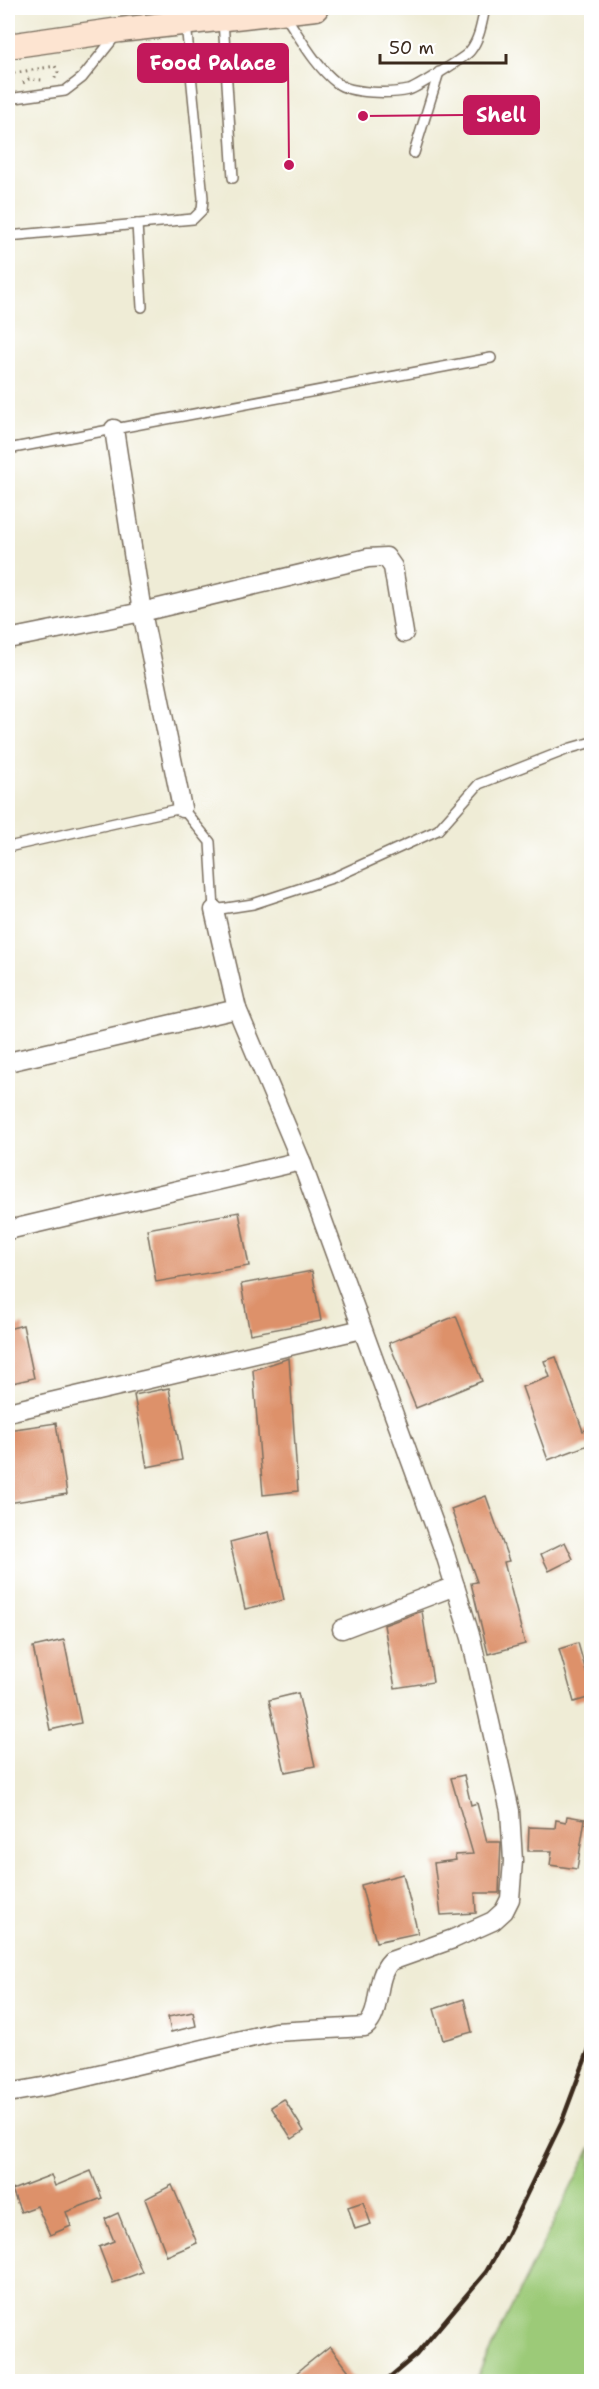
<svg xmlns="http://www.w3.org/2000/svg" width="599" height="2389" viewBox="0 0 599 2389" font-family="'Shantell Sans',sans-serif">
  <rect width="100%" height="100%" fill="#fff"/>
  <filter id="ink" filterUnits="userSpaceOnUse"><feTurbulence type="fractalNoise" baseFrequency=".0167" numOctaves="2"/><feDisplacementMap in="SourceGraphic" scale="12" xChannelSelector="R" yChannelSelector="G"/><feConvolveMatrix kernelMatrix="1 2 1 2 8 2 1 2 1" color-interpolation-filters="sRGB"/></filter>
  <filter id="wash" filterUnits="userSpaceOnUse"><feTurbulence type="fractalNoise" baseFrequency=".008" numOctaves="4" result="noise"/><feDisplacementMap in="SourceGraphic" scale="24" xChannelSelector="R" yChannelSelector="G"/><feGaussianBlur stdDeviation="1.35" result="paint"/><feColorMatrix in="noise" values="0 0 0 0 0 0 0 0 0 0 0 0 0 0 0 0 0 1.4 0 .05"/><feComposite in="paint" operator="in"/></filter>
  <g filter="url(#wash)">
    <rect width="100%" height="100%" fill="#efecd6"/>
    <path fill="#9cca78" stroke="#6c7a4b" stroke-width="1.5" d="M591 2147V2381H475Z"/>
    <g id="blocks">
      <g fill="#dd916b">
        <path d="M239 1212 249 1266 156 1282 147 1229Z"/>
        <path d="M312 1271 321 1321 250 1334 241 1284Z"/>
        <path d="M456 1316 482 1381 416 1408 389 1343Z"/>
        <path d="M23 1325 34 1378 8 1384V1329Z"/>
        <path d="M556 1357 583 1431 591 1428V1444L548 1460 522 1387 550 1377 544 1361Z"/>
        <path d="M289 1358 298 1491 263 1495 253 1370Z"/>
        <path d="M169 1388 182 1460 147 1467 134 1395Z"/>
        <path d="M56 1423 67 1494 8 1503V1430Z"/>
        <path d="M486 1496 509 1561 504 1562 525 1644 488 1654 471 1583 477 1582 451 1509Z"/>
        <path d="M269 1532 284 1600 245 1609 230 1542Z"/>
        <path d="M565 1542 573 1559 549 1571 541 1554Z"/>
        <path d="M422 1611 433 1682 395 1688 384 1625Z"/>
        <path d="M64 1640 81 1723 50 1730 33 1647Z"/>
        <path d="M578 1643 591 1689V1697L574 1702 559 1649Z"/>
        <path d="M298 1693 315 1766 285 1772 269 1700Z"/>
        <path d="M464 1775 471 1805 477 1803 487 1842H501L499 1893H475L476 1913 441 1915 434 1863 456 1860 455 1855 473 1854 451 1778Z"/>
        <path d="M567 1816 585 1819 577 1869 550 1865 552 1851H528L529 1827 555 1828 556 1820 566 1822Z"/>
        <path d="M403 1874 418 1933 376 1942 361 1885Z"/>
        <path d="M464 1999 472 2032 443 2040 434 2009Z"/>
        <path d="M193 2012 196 2026 171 2032 168 2017Z"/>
        <path d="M284 2099 304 2131 292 2139 271 2107Z"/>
        <path d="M91 2171 102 2198 66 2212 71 2226 50 2235 37 2206 21 2212 12 2190 51 2175 55 2186Z"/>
        <path d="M172 2185 197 2243 167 2256 145 2199Z"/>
        <path d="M363 2202 371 2224 355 2229 348 2207Z"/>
        <path d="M118 2213 142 2272 113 2283 99 2247 114 2241 105 2219Z"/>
        <path d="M330 2346 357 2382H285Z"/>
      </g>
    </g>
  </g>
  <g filter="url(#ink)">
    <use href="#blocks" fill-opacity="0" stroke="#7a6e5e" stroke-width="1.5"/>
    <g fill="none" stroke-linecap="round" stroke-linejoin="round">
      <defs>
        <g id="lane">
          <path d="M284 14C300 37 315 66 337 83 351 94 391 94 409 90 416 88 466 57 470 51 480 39 482 21 485 8"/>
          <path d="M223 20 233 178"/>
          <path d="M8 99 65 91 82 78 117 34"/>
          <path d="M414 153 439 72"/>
          <path d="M137 224 142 307"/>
          <path d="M8 236 193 219 202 210 203 198 186 23"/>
          <path d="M8 449 491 358"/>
          <path d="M8 847 182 808 210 842 214 910 253 904 335 877 438 830 479 784 571 748 592 742"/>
        </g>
        <g id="street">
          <path d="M114 429 142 612 368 558 386 557 393 567 404 633"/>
          <path d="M8 639 142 612 182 808"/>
          <path d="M8 1062 237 1009 214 910"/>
          <path d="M8 1230 301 1161"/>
          <path d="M8 1412 362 1329"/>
          <path d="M342 1629 455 1586"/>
          <path d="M8 2093 48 2086 275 2032 365 2027C383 2013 373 1979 391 1961L453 1939 493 1921 504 1911 510 1899 513 1861 510 1811 471 1638 445 1554 301 1161 237 1009"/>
        </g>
        <path id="secondary" d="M8 46 120 30 316 8"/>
      </defs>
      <use href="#lane" stroke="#7a6e5e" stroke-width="12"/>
      <use href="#street" stroke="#7a6e5e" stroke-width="21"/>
      <use href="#secondary" stroke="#7a6e5e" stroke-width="27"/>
      <g stroke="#7a6e5e" stroke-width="3" stroke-dasharray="1.5 4.5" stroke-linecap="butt">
        <path d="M8 74 55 66 58 72 54 80"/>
        <path d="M23 83 29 79 42 80"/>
      </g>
      <use href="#lane" stroke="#fff" stroke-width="9"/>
      <use href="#street" stroke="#fff" stroke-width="18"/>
      <use href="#secondary" stroke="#fde4d1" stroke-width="24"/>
      <path stroke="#3b2a1e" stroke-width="4.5" d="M384 2382 416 2355 486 2272 507 2235 562 2121 592 2041"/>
    </g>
  </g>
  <path fill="none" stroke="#c2185b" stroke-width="2" d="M289 165L288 63M363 116L464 115"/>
  <g fill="#c2185b" stroke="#fff" stroke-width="2">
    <circle cx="289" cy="165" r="6"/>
    <circle cx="363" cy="116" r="6"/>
  </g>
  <g fill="#c2185b" stroke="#c2185b" stroke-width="2">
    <rect x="138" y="44" width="150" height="38" rx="6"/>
    <rect x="464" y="96" width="75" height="38" rx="6"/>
  </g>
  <g font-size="20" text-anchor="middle" font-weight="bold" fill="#fff">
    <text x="213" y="70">Food Palace</text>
    <text x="501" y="122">Shell</text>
  </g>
  <rect width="599" height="2389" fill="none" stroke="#fff" stroke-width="30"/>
  <path d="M380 54v9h126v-9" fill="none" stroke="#3b2a1e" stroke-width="3"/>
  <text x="389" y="54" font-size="18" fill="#3b2a1e" stroke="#ffffff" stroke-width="4.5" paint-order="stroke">50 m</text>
</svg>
